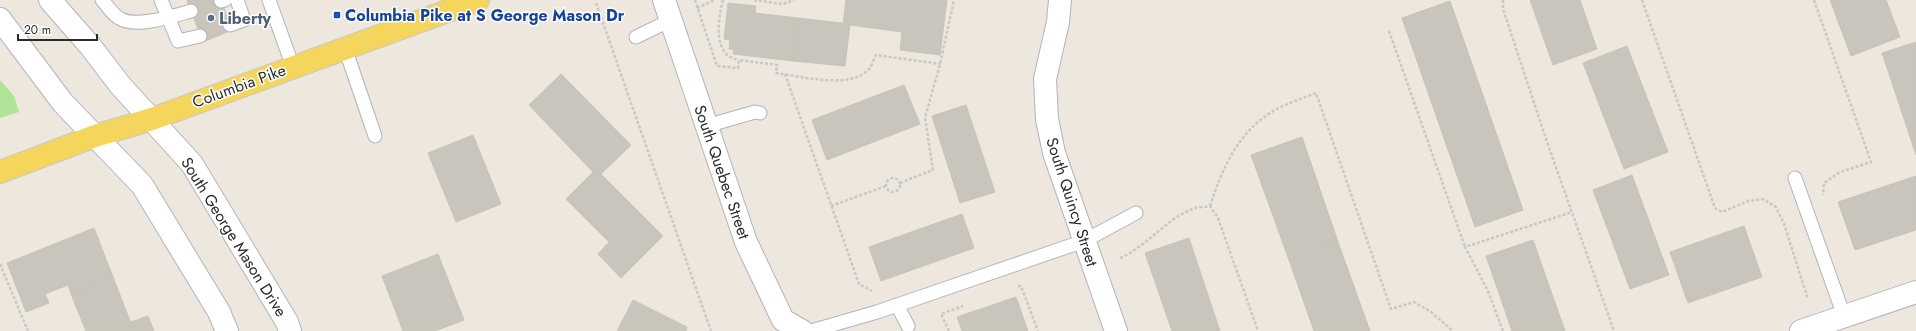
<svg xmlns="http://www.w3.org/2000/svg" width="1916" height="331" viewBox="0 0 1916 331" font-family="Jost,sans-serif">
  <rect width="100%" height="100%" fill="#ede7dd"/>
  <path fill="#b0e599" d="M0 80 14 96 19 112 0 118Z"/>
  <g fill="#c9c5bc" stroke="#c9c3b7">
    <path d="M187 0H221L232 30 203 42Z"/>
    <path d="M846 0H947L940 55 900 50 902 32 843 24Z"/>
    <path d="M1530 0H1580L1597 49 1553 65Z"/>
    <path d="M1830 0H1886L1900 37 1851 56Z"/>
    <path d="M1450 1 1523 210 1475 227 1402 18Z"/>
    <path d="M728 3 756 6 755 13 798 18 793 61 733 54 734 49H729L730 40 724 39Z"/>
    <path d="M798 18 850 24 845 66 793 61Z"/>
    <path d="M1916 42V155L1882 53Z"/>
    <path d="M1627 46 1668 152 1624 169 1583 63Z"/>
    <path d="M561 74 631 145 601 174 593 172 529 105Z"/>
    <path d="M904 85 920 124 827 160 812 120Z"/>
    <path d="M966 105 995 192 960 203 932 116Z"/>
    <path d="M473 135 501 204 456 222 428 153Z"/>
    <path d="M1302 137 1338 242 1289 260 1251 155Z"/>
    <path d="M593 172 601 174 663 236 621 278 598 254 609 242 566 199Z"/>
    <path d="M1632 175 1669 275 1630 289 1593 190Z"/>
    <path d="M1916 176V230L1855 250 1838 202Z"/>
    <path d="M962 214 974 248 881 281 869 247Z"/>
    <path d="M1744 226 1762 277 1688 303 1670 252Z"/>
    <path d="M94 228 113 277 71 294 68 285 45 294 49 303 26 312 7 263Z"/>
    <path d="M1189 238 1220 331H1172L1145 253Z"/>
    <path d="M1533 240 1565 331H1512L1486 256Z"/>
    <path d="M1338 242 1370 331H1314L1289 260Z"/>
    <path d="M438 254 464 320 435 331H403L382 276Z"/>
    <path d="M113 277 134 331H86L71 294Z"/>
    <path d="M1016 297 1028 331H962L957 317Z"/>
    <path d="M633 300 687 327 686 331H617Z"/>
    <path d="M148 316 154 331H134L131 322Z"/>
  </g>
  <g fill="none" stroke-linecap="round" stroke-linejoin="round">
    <defs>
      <g id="service">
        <path d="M102 0C107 5 112 14 119 18 135 29 173 16 191 11"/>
        <path d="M161 0 178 41 200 36"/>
        <path d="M269 0 293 67"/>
        <path d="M221 1 225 0"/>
        <path d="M230 25 244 20 237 0"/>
        <path d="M636 37 671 20"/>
        <path d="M345 48 375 136"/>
        <path d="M706 126 755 112 760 113"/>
        <path d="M1795 178 1844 316"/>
        <path d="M897 305 908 326"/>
        <path d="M811 331 877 312 1084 241 1136 213"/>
      </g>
      <g id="minor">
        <path d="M664 0 746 242 783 320 802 331"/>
        <path d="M1060 0 1058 22 1045 79 1047 119 1054 153 1116 331"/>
        <path d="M1801 331 1916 292"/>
      </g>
      <g id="secondary">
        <path d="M50 0 91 47 120 85 192 164 287 322 290 331"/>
        <path d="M0 19 63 103 142 185 219 312 227 331"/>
      </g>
      <path id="primary" d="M0 172 95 136 152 119 478 0"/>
    </defs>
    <use href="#service" stroke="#b1b3bf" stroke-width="15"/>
    <use href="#minor" stroke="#b1b3bf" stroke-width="24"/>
    <use href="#secondary" stroke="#b1b3bf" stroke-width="24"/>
    <use href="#primary" stroke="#c8c8c8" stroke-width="24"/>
    <g stroke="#c8c8c8" stroke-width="2.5" stroke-dasharray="3 2" stroke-linecap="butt">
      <path d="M695 0 717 66 738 68 739 60 777 65 776 73C800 76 851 90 869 69 872 65 874 59 876 55L940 64"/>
      <path d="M723 0C718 19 712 56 739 60"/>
      <path d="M754 0 783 4 794 0"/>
      <path d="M1503 0V9L1547 142 1614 331"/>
      <path d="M1642 0 1715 208 1722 212 1748 201 1763 199 1776 207 1784 224 1808 299"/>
      <path d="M1814 0 1871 162 1840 172 1824 183 1823 195"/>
      <path d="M596 3 711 331"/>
      <path d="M697 8 715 0"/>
      <path d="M1389 31 1465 247"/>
      <path d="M785 74 859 284 872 291"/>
      <circle cx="893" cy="185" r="7"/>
      <path d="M900 183 933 170 925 118 940 64 954 0"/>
      <path d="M831 206 886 186"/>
      <path d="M1210 206C1221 173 1234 140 1263 118 1278 106 1298 100 1316 93L1391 309 1414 302 1431 312 1453 331"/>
      <path d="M1120 258C1148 246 1166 218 1195 208 1199 207 1205 207 1210 206L1218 218 1258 331"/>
      <path d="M0 264 28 331"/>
      <path d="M1018 286H1021L1038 331"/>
      <path d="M949 331 941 314 963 306"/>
      <path d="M1503 331 1488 291 1465 247 1572 212"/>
    </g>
    <use href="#service" stroke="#fff" stroke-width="13"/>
    <use href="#minor" stroke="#fff" stroke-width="22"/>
    <use href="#secondary" stroke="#fff" stroke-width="22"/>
    <use href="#primary" stroke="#f4d65c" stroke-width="22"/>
  </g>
  <rect fill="#1a4fb4" stroke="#fff" stroke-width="1.5" x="333" y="11" width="8" height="8" rx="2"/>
  <circle fill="#5c6f8a" stroke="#fff" stroke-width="1.5" cx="211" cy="18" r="4"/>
  <g text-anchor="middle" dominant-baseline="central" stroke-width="3" stroke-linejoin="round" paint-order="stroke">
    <g font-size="16" font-weight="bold" fill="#164399" stroke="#fff" text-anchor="start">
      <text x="345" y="15">Columbia Pike at S George Mason Dr</text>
    </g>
    <g font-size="16" font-weight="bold" fill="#4e5e75" stroke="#fff" text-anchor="start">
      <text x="219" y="18">Liberty</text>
    </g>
    <g font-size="16" fill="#2b2b2b" stroke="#fff">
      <text transform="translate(239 86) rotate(-20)">Columbia Pike</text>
      <text transform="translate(722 172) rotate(71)">South Quebec Street</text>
      <text transform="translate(1072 202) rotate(72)">South Quincy Street</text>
      <text transform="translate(234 237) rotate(58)">South George Mason Drive</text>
    </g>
  </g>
  <path d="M18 34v6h79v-6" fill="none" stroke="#2b2b2b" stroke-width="2"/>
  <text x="24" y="34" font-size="12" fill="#2b2b2b" stroke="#ffffff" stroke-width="3" paint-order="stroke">20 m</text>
</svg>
